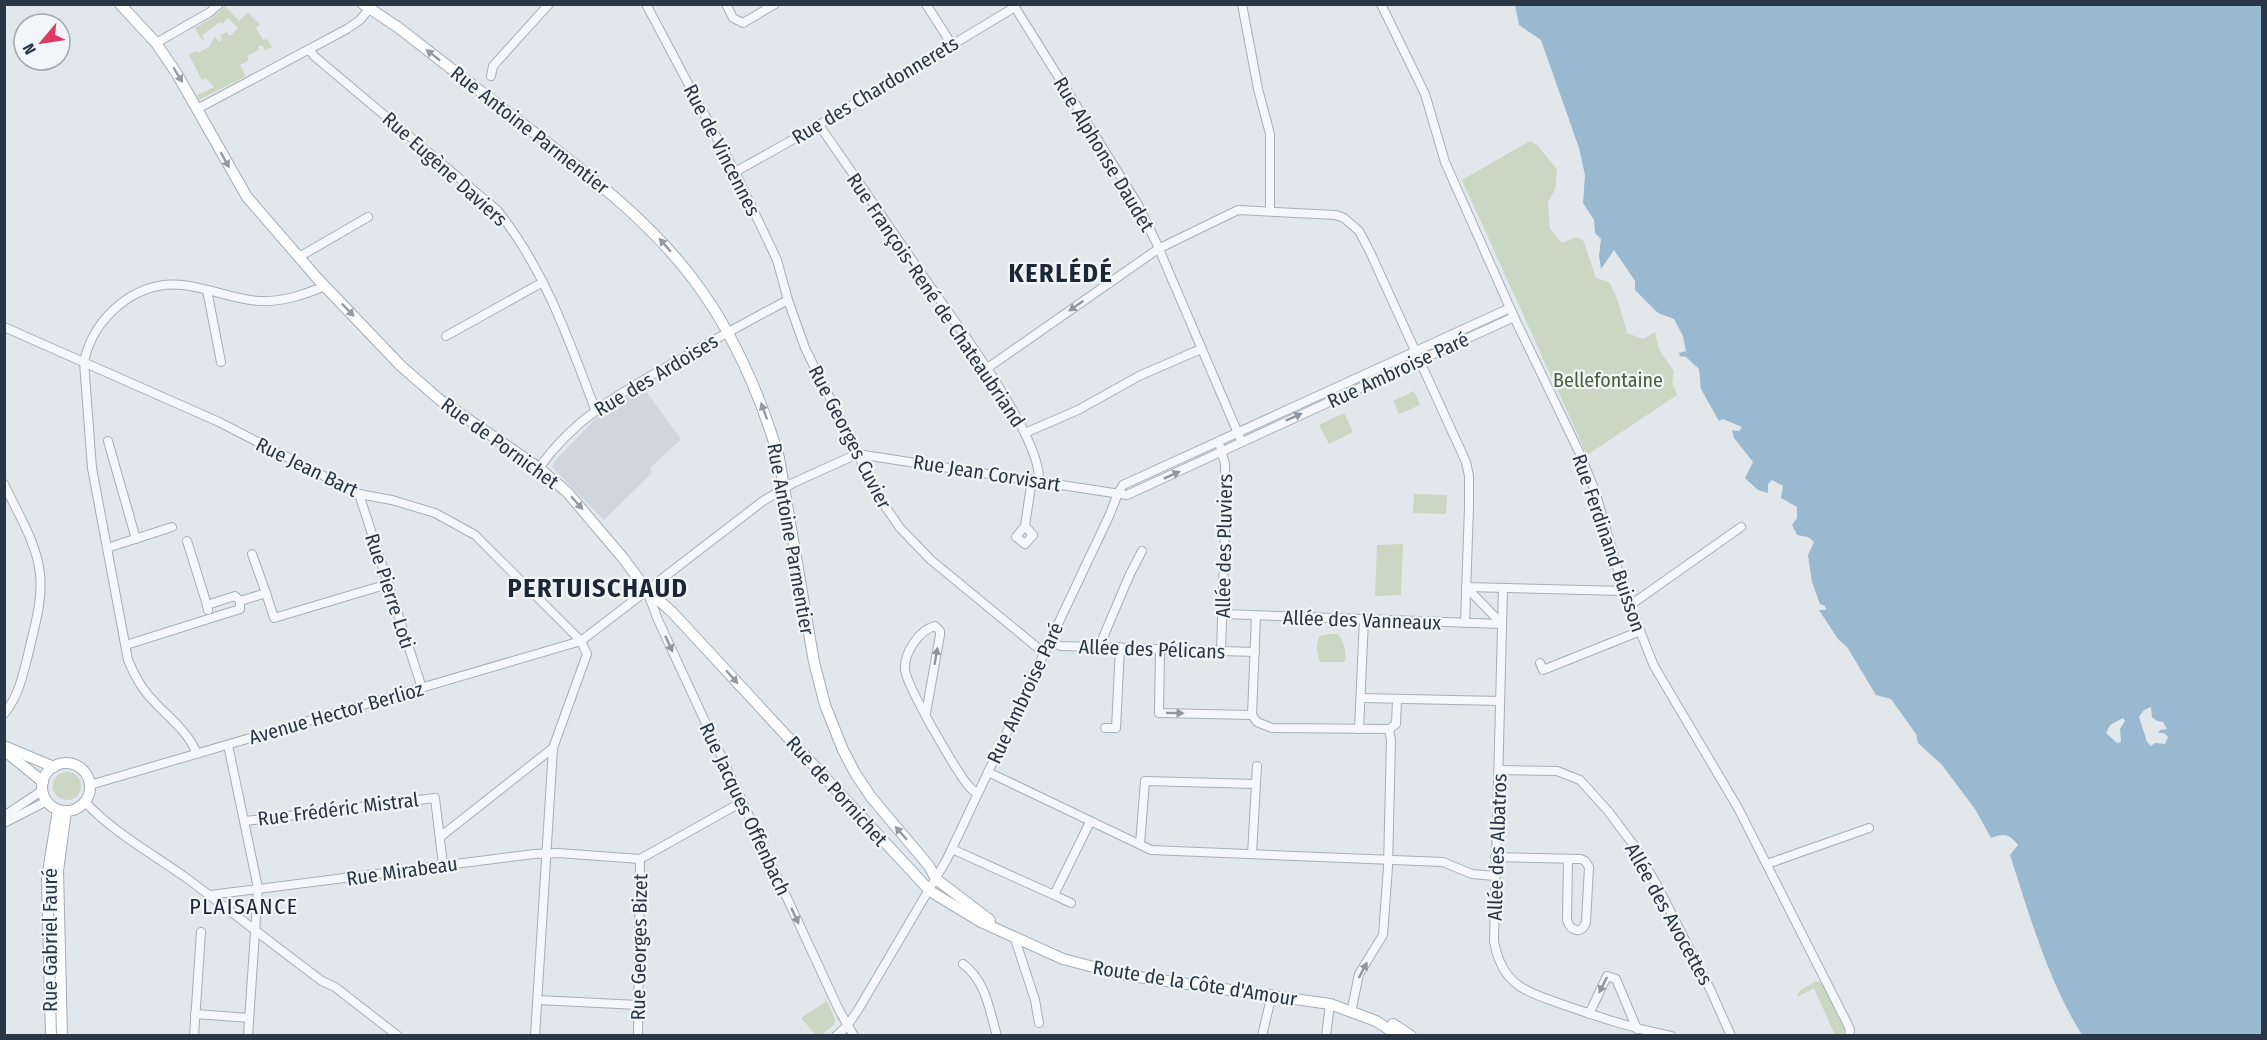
<svg xmlns="http://www.w3.org/2000/svg" width="2267" height="1040" viewBox="0 0 2267 1040" font-family="'Fira Sans Condensed',sans-serif">
  <rect width="100%" height="100%" fill="#e2e7ec"/>
  <path fill="#d0d6de" d="M642 386 681 439 650 468 652 473 604 520 552 467 555 461 601 413Z"/>
  <g fill="#cad7c2">
    <path d="M225 6 239 21 248 13 260 25 256 28 263 40 267 39 272 47 265 50 262 45 258 47 259 50 247 56 249 60 240 65 246 76 199 100 197 95 214 87 206 78 202 80 189 55 196 51 198 53 209 47 215 37 219 42 222 39 220 35 227 32 230 36 238 28 228 18 222 24 220 22 202 35 204 39 202 40 195 28 213 17Z"/>
    <path d="M1530 141 1537 145 1557 169 1555 189 1548 203 1550 229 1562 243 1576 237 1583 240 1596 278 1609 282 1617 298 1627 333 1643 339 1655 332 1659 350 1674 371 1672 382 1677 395 1587 455 1462 180Z"/>
    <path d="M1414 391 1420 405 1399 414 1393 401Z"/>
    <path d="M1344 413 1353 432 1329 444 1319 425Z"/>
    <path d="M1414 494 1447 495 1446 514 1413 513Z"/>
    <path d="M1403 544 1401 595 1375 596 1377 545Z"/>
    <path d="M1329 634H1338C1344 642 1347 652 1345 662H1320C1317 652 1315 645 1320 636Z"/>
    <circle cx="67" cy="786" r="14"/>
    <path d="M1817 981 1822 983 1844 1029 1843 1035H1835L1814 988 1797 997 1800 990Z"/>
    <path d="M827 1001 835 1019 834 1025 821 1035H816L801 1018Z"/>
  </g>
  <path fill="#99b9d0" fill-rule="evenodd" d="M1515 5H2262V1035H2082C2048 980 2030 917 2010 855L2018 845C2009 834 2004 833 1991 838L1975 809 1942 765 1918 743 1916 734 1891 699 1876 695 1847 647 1838 639 1819 610H1826L1825 606 1820 604 1812 582 1808 555 1814 542 1808 537 1797 535 1792 525 1797 518V507L1781 498 1783 486 1772 480 1768 484V493L1758 490 1745 478 1753 462 1734 438 1732 430 1739 431 1742 427 1723 419 1719 421 1701 389 1699 369 1686 357 1680 356 1679 353 1686 351 1683 336 1674 319 1658 313 1635 290V281L1614 250 1601 269 1599 256 1601 239 1595 233 1594 220 1583 203 1585 175 1579 148 1541 40 1519 25ZM2151 707 2152 717 2157 721 2163 722 2167 729 2160 730 2158 733H2164L2168 737 2165 744 2155 743 2151 746 2147 742 2139 717 2144 710ZM2123 718 2125 721 2120 729 2121 742 2117 743 2106 733 2110 725Z"/>
  <g fill="none" stroke-linecap="round" stroke-linejoin="round">
    <defs>
      <g id="minor">
        <path d="M646 4 735 172 777 260 788 300 805 348 880 499 900 528 931 560 1044 653"/>
        <path d="M726 4 733 18 743 23 775 4"/>
        <path d="M926 4 952 45"/>
        <path d="M1013 4 1137 203 1156 242 1240 438"/>
        <path d="M1242 4 1258 89 1270 134V210"/>
        <path d="M1381 4 1425 94 1445 162 1514 317 1580 454 1595 491 1624 591 1654 666 1738 808 1847 1023 1850 1030 1849 1036"/>
        <path d="M156 43 210 12 219 4"/>
        <path d="M309 49 314 56 497 210C544 268 569 340 595 409"/>
        <path d="M491 76 493 66 549 4"/>
        <path d="M197 109 347 29 360 20 369 9"/>
        <path d="M819 125C854 175 888 225 923 276 951 317 1041 435 1039 480"/>
        <path d="M735 172 819 125 1015 7"/>
        <path d="M299 257 368 217"/>
        <path d="M207 290 221 362"/>
        <path d="M4 327 219 422 359 494 392 500 435 513 475 535 581 641 587 654 553 748 535 1036"/>
        <path d="M446 336 543 282"/>
        <path d="M986 369 1158 249 1238 210 1336 215 1344 218 1359 231 1370 252 1466 462 1469 476V507L1465 623"/>
        <path d="M1025 433 1078 410 1139 376 1201 349"/>
        <path d="M108 441 136 539"/>
        <path d="M1220 446 1225 464 1226 500 1221 651"/>
        <path d="M539 468C575 417 622 392 675 362 712 341 750 320 788 300"/>
        <path d="M4 484C17 512 37 543 40 574 43 601 34 628 28 655 22 678 19 695 4 714"/>
        <path d="M359 494 422 688"/>
        <path d="M1025 526 1033 535 1025 544 1016 537 1025 526 1032 479"/>
        <path d="M187 541 207 605"/>
        <path d="M107 548 172 527"/>
        <path d="M252 554 266 593"/>
        <path d="M1466 587 1624 591"/>
        <path d="M1466 587 1502 624"/>
        <path d="M1503 588 1494 941C1497 958 1504 975 1518 985 1531 995 1549 999 1564 1005 1602 1018 1631 1028 1671 1036"/>
        <path d="M647 591 658 620 839 1010 854 1036"/>
        <path d="M1629 606 1741 527"/>
        <path d="M208 610 207 605 235 596 240 601"/>
        <path d="M1223 614 1502 624"/>
        <path d="M1256 616 1252 715 1257 722 1272 728 1389 729 1396 724 1397 700"/>
        <path d="M1049 642 1061 646 1255 652"/>
        <path d="M126 645 240 609V601L266 593 274 618 388 584"/>
        <path d="M1099 647 1130 574 1142 551"/>
        <path d="M1160 649 1159 713 1252 715"/>
        <path d="M1540 663 1543 670 1638 632"/>
        <path d="M1361 698 1500 701"/>
        <path d="M926 713 940 635V631L935 626C919 630 904 653 905 669 906 686 955 768 967 784 970 788 973 791 977 793"/>
        <path d="M1105 728H1116L1120 647"/>
        <path d="M1359 729 1364 619"/>
        <path d="M228 745 258 888 248 1036"/>
        <path d="M197 754C188 730 165 715 149 696 140 686 133 672 128 660L92 468 84 362C93 318 135 280 183 285 209 288 233 299 259 301 283 302 303 295 325 286"/>
        <path d="M1499 770 1557 771 1580 780 1608 811 1635 847 1658 887 1711 991 1731 1036"/>
        <path d="M988 772 1151 850 1443 862 1472 874 1495 876"/>
        <path d="M90 785 581 641 763 501 793 483 857 454 1127 495 1514 317"/>
        <path d="M85 802C113 832 151 853 185 877 231 911 276 947 322 981L335 987 398 1036"/>
        <path d="M4 816 43 790"/>
        <path d="M245 821 435 798 443 865"/>
        <path d="M4 823 47 801"/>
        <path d="M440 837 553 748"/>
        <path d="M1140 844 1145 781 1256 784"/>
        <path d="M952 849 1054 895 1090 822"/>
        <path d="M1252 854 1257 766"/>
        <path d="M1495 857 1581 859 1585 861 1589 867 1586 922C1582 935 1570 931 1567 920L1568 859"/>
        <path d="M1767 864 1869 828"/>
        <path d="M210 895 534 854 558 853 640 859 742 802"/>
        <path d="M1054 895 1071 903"/>
        <path d="M1015 939 1035 1000 1039 1023"/>
        <path d="M963 964C986 981 989 1009 997 1036"/>
        <path d="M538 1000 638 1005"/>
        <path d="M1352 1008 1359 974 1383 935 1388 867 1391 740 1389 729"/>
        <path d="M195 1014 249 1018"/>
        <path d="M1589 1014 1607 976 1616 979 1637 1029"/>
        <path d="M194 1036 201 932"/>
        <path d="M638 1036 640 859"/>
        <path d="M836 1036 847 1026 858 1010 947 859 1110 514 1118 493 1123 485 1510 308"/>
        <path d="M1262 1036 1272 994"/>
        <path d="M1326 1036 1330 1004"/>
      </g>
      <g id="major">
        <path d="M120 4 156 43 177 74 247 197 317 278 401 366 440 400 539 468 568 493 623 558 647 590 672 612 930 891 981 922 1063 959 1124 975 1330 1004 1376 1021 1399 1036"/>
        <path d="M363 4 399 28C446 65 493 101 540 137 596 181 650 222 693 279 734 333 760 394 779 458L814 662 825 705 843 750 855 773 871 797 929 866 936 879 990 920"/>
        <path d="M4 746 54 767"/>
        <path d="M5 751 43 782"/>
        <circle cx="66" cy="787" r="24"/>
        <path d="M1393 1024 1411 1036"/>
        <path d="M51 1036 47 878 58 810"/>
        <path d="M62 1036 58 871 66 811"/>
      </g>
    </defs>
    <use href="#minor" stroke="#a6aeb7" stroke-width="10"/>
    <use href="#major" stroke="#a0adb9" stroke-width="12"/>
    <use href="#minor" stroke="#f5f7fa" stroke-width="8"/>
    <use href="#major" stroke="#fff" stroke-width="10"/>
  </g>
  <defs><path id="oneway-solid" d="M-6-.8H1V-3.2L6.5 0L1 3.2V.8H-6Z" transform="scale(1.5)"/></defs>
  <g fill="#949aa2">
    <use href="#oneway-solid" transform="translate(433 55) rotate(-142)"/>
    <use href="#oneway-solid" transform="translate(178 75) rotate(59)"/>
    <use href="#oneway-solid" transform="translate(225 160) rotate(61)"/>
    <use href="#oneway-solid" transform="translate(665 245) rotate(-131)"/>
    <use href="#oneway-solid" transform="translate(348 310) rotate(46)"/>
    <use href="#oneway-solid" transform="translate(764 411) rotate(-110)"/>
    <use href="#oneway-solid" transform="translate(577 503) rotate(48)"/>
    <use href="#oneway-solid" transform="translate(732 677) rotate(48)"/>
    <use href="#oneway-solid" transform="translate(901 833) rotate(-131)"/>
  </g>
  <g fill="#8e96a0">
    <use href="#oneway-solid" transform="translate(1076 306) rotate(145)"/>
    <use href="#oneway-solid" transform="translate(1294 417) rotate(-24)"/>
    <use href="#oneway-solid" transform="translate(1172 475) rotate(-24)"/>
    <use href="#oneway-solid" transform="translate(669 644) rotate(65)"/>
    <use href="#oneway-solid" transform="translate(936 656) rotate(-80)"/>
    <use href="#oneway-solid" transform="translate(1175 713) rotate(1)"/>
    <use href="#oneway-solid" transform="translate(795 916) rotate(65)"/>
    <use href="#oneway-solid" transform="translate(1363 970) rotate(-62)"/>
    <use href="#oneway-solid" transform="translate(1603 985) rotate(117)"/>
  </g>
  <g text-anchor="middle" dominant-baseline="central" stroke-width="4.5" stroke-linejoin="round" paint-order="stroke">
    <g font-size="20" fill="#283646" stroke="#f2f6f9">
      <text transform="translate(875 90) rotate(-31)">Rue des Chardonnerets</text>
      <text transform="translate(530 130) rotate(38)">Rue Antoine Parmentier</text>
      <text transform="translate(722 150) rotate(63)">Rue de Vincennes</text>
      <text transform="translate(1104 154) rotate(59)">Rue Alphonse Daudet</text>
      <text transform="translate(445 169) rotate(42)">Rue Eugène Daviers</text>
      <text transform="translate(936 300) rotate(56)">Rue François-René de Chateaubriand</text>
      <text transform="translate(1398 370) rotate(-25)">Rue Ambroise Paré</text>
      <text transform="translate(656 375) rotate(-31)">Rue des Ardoises</text>
      <text transform="translate(850 437) rotate(63)">Rue Georges Cuvier</text>
      <text transform="translate(500 443) rotate(36)">Rue de Pornichet</text>
      <text transform="translate(307 467) rotate(26)">Rue Jean Bart</text>
      <text transform="translate(987 473) rotate(9)">Rue Jean Corvisart</text>
      <text transform="translate(791 539) rotate(80)">Rue Antoine Parmentier</text>
      <text transform="translate(1609 543) rotate(71)">Rue Ferdinand Buisson</text>
      <text transform="translate(1224 546) rotate(-89)">Allée des Pluviers</text>
      <text transform="translate(390 591) rotate(72)">Rue Pierre Loti</text>
      <text transform="translate(1362 620) rotate(2)">Allée des Vanneaux</text>
      <text transform="translate(1152 649) rotate(2)">Allée des Pélicans</text>
      <text transform="translate(1025 693) rotate(-65)">Rue Ambroise Paré</text>
      <text transform="translate(336 713) rotate(-16)">Avenue Hector Berlioz</text>
      <text transform="translate(837 791) rotate(48)">Rue de Pornichet</text>
      <text transform="translate(338 809) rotate(-7)">Rue Frédéric Mistral</text>
      <text transform="translate(745 809) rotate(65)">Rue Jacques Offenbach</text>
      <text transform="translate(1497 847) rotate(-88)">Allée des Albatros</text>
      <text transform="translate(402 871) rotate(-8)">Rue Mirabeau</text>
      <text transform="translate(1669 914) rotate(61)">Allée des Avocettes</text>
      <text transform="translate(50 940) rotate(-90)">Rue Gabriel Fauré</text>
      <text transform="translate(639 947) rotate(-89)">Rue Georges Bizet</text>
      <text transform="translate(1195 983) rotate(9)">Route de la Côte d'Amour</text>
    </g>
    <g font-size="20" fill="#426433" stroke="#f2f6f9">
      <text x="1608" y="380">Bellefontaine</text>
    </g>
    <g font-size="22" letter-spacing="1.5" fill="#1a2737" stroke="#f2f6f9">
      <text x="244" y="906">PLAISANCE</text>
    </g>
    <g font-size="26" font-weight="bold" letter-spacing="1.5" fill="#1a2737" stroke="#f2f6f9">
      <text x="1061" y="273">KERLÉDÉ</text>
      <text x="598" y="588">PERTUISCHAUD</text>
    </g>
  </g>
  <rect width="2267" height="1040" fill="none" stroke="#283646" stroke-width="12"/>
  <g transform="translate(42 42) rotate(241)"><circle r="28" fill="#f2f6f9" stroke="#a1a9b1" stroke-width="1.5"/>
  <path d="M0-4.5L10 22L0 15L-10 22Z" fill="#de3a64"/>
  <text y="-9" font-size="16" font-weight="bold" text-anchor="middle" fill="#283646">N</text>
  </g>
</svg>
